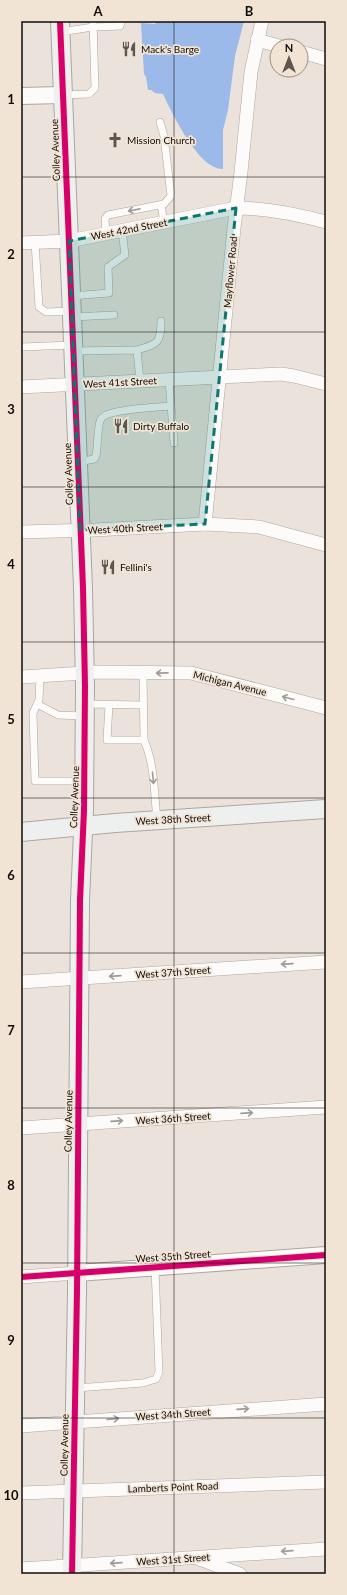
<svg xmlns="http://www.w3.org/2000/svg" width="347" height="1595" viewBox="0 0 347 1595" font-family="Lato,sans-serif">
  <rect width="100%" height="100%" fill="#ebe3db"/>
  <path fill="#9bbaea" d="M156 21H244L235 56 228 110 223 130V169C199 170 172 113 163 94L155 93 151 90H148L146 77 144 74 141 23 155 24Z"/>
  <g fill="none" stroke-linecap="round" stroke-linejoin="round">
    <defs>
      <g id="service">
        <path d="M60 32 93 27 120 26 121 21"/>
        <path d="M63 95 89 94 95 88 93 21"/>
        <path d="M161 205 164 222"/>
        <path d="M106 233 105 219 108 215 164 204 171 196 164 136 160 122"/>
        <path d="M35 242 39 307 46 312 71 311"/>
        <path d="M71 296 109 293 108 267 125 255 122 230"/>
        <path d="M72 317 114 315"/>
        <path d="M21 347 73 345"/>
        <path d="M137 350C158 344 161 343 161 321"/>
        <path d="M73 351 137 350 140 381"/>
        <path d="M169 380 174 443"/>
        <path d="M79 462 94 459 96 456C98 447 97 425 101 419 106 409 158 407 171 406"/>
        <path d="M40 676 39 700 33 713 35 781H84"/>
        <path d="M37 704 58 715 84 716"/>
        <path d="M85 704 143 705"/>
        <path d="M109 705 107 740H144L143 673"/>
        <path d="M144 740C155 765 154 793 157 820"/>
        <path d="M76 1388 143 1383 156 1379 159 1372 155 1267"/>
      </g>
      <g id="minor">
        <path d="M257 40 279 46"/>
        <path d="M301 52 326 59"/>
        <path d="M21 243 69 241 236 208C267 208 296 214 326 222"/>
        <path d="M21 387 281 374 294 376 326 384"/>
        <path d="M205 524 234 228 241 172 251 72 262 21"/>
        <path d="M21 532 94 530 205 524 259 527 326 545"/>
        <path d="M21 677 100 672 191 673 326 708"/>
        <path d="M21 982 326 962"/>
        <path d="M21 1128 326 1107"/>
        <path d="M21 1277 77 1273"/>
        <path d="M21 1426 326 1404"/>
        <path d="M21 1493 326 1482"/>
        <path d="M199 1559 240 1574"/>
        <path d="M21 1569 326 1549"/>
      </g>
      <g id="tertiary">
        <path d="M21 96 62 95"/>
        <path d="M77 1273 326 1255"/>
      </g>
      <g id="secondary">
        <path d="M60 21 83 588 85 686 84 810 80 900 77 1291 72 1574"/>
        <path d="M21 832 115 823 326 809"/>
      </g>
    </defs>
    <use href="#service" stroke="#aca6a0" stroke-width="8"/>
    <use href="#minor" stroke="#aca6a0" stroke-width="14"/>
    <use href="#tertiary" stroke="#aca6a0" stroke-width="18"/>
    <use href="#secondary" stroke="#aca6a0" stroke-width="20"/>
    <use href="#service" stroke="#fcfbfa" stroke-width="7"/>
    <use href="#minor" stroke="#fcfbfa" stroke-width="13"/>
    <use href="#tertiary" stroke="#fcfbfa" stroke-width="16"/>
    <use href="#secondary" stroke="#edf0ef" stroke-width="18"/>
    <defs>
      <g id="cycleway">
        <path d="M60 21 83 588 85 686 84 810 80 900 77 1291 72 1574"/>
        <path d="M21 1277 326 1255"/>
      </g>
    </defs>
    <use href="#cycleway" stroke="#f1e4d5" stroke-width="8"/>
    <use href="#cycleway" stroke="#d6006c" stroke-width="6"/>
  </g>
  <defs><path id="oneway-shaft" d="M-6 0H5M1.5-3L5.5 0L1.5 3" fill="none" stroke-width="1.6" stroke-linecap="round" stroke-linejoin="round"/></defs>
  <g stroke="#9e9b99">
    <use href="#oneway-shaft" transform="translate(134 210) rotate(169)"/>
    <use href="#oneway-shaft" transform="translate(162 673) rotate(179)"/>
    <use href="#oneway-shaft" transform="translate(288 698) rotate(-165)"/>
    <use href="#oneway-shaft" transform="translate(153 778) rotate(85)"/>
    <use href="#oneway-shaft" transform="translate(287 964) rotate(176)"/>
    <use href="#oneway-shaft" transform="translate(115 976) rotate(176)"/>
    <use href="#oneway-shaft" transform="translate(247 1113) rotate(-4)"/>
    <use href="#oneway-shaft" transform="translate(117 1121) rotate(-4)"/>
    <use href="#oneway-shaft" transform="translate(243 1409) rotate(-4)"/>
    <use href="#oneway-shaft" transform="translate(113 1419) rotate(-5)"/>
    <use href="#oneway-shaft" transform="translate(287 1551) rotate(176)"/>
    <use href="#oneway-shaft" transform="translate(116 1563) rotate(176)"/>
  </g>
  <path fill="#0f766e" fill-opacity="0.2" stroke="#0f766e" stroke-width="3" stroke-dasharray="8 5" stroke-linejoin="round" d="M236 208 205 524 80 530 69 241Z"/>
  <path fill="none" stroke="#110c08" stroke-width="1" stroke-opacity="0.55" d="M174 21V1574M21 177H326M21 332H326M21 487H326M21 642H326M21 798H326M21 953H326M21 1108H326M21 1263H326M21 1418H326"/>
  <defs>
    <symbol id="restaurant-bare" viewBox="-9 -9 18 18"><path d="M-5-6h1v4h1v-4h1v4h1v-4h1v5L-1.5 .5V6h-2V.5L-5-1ZM5-6V6H3V1.5H1.5Q1.5-4 5-6Z" fill="#5d5752" stroke="#f1e4d5" stroke-width="2.5" paint-order="stroke"/></symbol>
    <symbol id="church-bare" viewBox="-9 -9 18 18"><path d="M-1.2-6h2.4v3.5h3.3v2.4h-3.3V6h-2.4V-.1h-3.3v-2.4h3.3Z" fill="#5d5752" stroke="#f1e4d5" stroke-width="2.5" paint-order="stroke"/></symbol>
  </defs>
  <g fill-rule="evenodd">
    <use href="#restaurant-bare" x="118" y="38" width="22" height="22"/>
    <use href="#church-bare" x="104" y="129" width="22" height="22"/>
    <use href="#restaurant-bare" x="110" y="415" width="22" height="22"/>
    <use href="#restaurant-bare" x="97" y="556" width="22" height="22"/>
  </g>
  <g text-anchor="middle" dominant-baseline="central" stroke-width="3.5" stroke-linejoin="round" paint-order="stroke">
    <g font-size="10" fill="#110c08" stroke="#f1e4d5" text-anchor="start">
      <text x="141" y="49">Mack's Barge</text>
      <text x="127" y="140">Mission Church</text>
      <text x="133" y="426">Dirty Buffalo</text>
      <text x="120" y="567">Fellini's</text>
    </g>
    <g font-size="10" fill="#110c08" stroke="#f1e4d5">
      <text transform="translate(55 150) rotate(-92)">Colley Avenue</text>
      <text transform="translate(129 229) rotate(-11)">West 42nd Street</text>
      <text transform="translate(230 272) rotate(-85)">Mayflower Road</text>
      <text transform="translate(120 382) rotate(-3)">West 41st Street</text>
      <text transform="translate(68 474) rotate(-92)">Colley Avenue</text>
      <text transform="translate(125 528) rotate(-3)">West 40th Street</text>
      <text transform="translate(230 683) rotate(14)">Michigan Avenue</text>
      <text transform="translate(74 797) rotate(-88)">Colley Avenue</text>
      <text transform="translate(173 819) rotate(-3)">West 38th Street</text>
      <text transform="translate(173 972) rotate(-4)">West 37th Street</text>
      <text transform="translate(173 1118) rotate(-4)">West 36th Street</text>
      <text transform="translate(68 1121) rotate(-89)">Colley Avenue</text>
      <text transform="translate(173 1256) rotate(-4)">West 35th Street</text>
      <text transform="translate(173 1414) rotate(-4)">West 34th Street</text>
      <text transform="translate(64 1445) rotate(-89)">Colley Avenue</text>
      <text transform="translate(173 1487) rotate(-2)">Lamberts Point Road</text>
      <text transform="translate(173 1559) rotate(-4)">West 31st Street</text>
    </g>
  </g>
  <rect width="347" height="1595" fill="none" stroke="#f1e4d5" stroke-width="44"/>
  <g transform="translate(289 58)"><circle r="19" fill="#f1e4d5" stroke="#978e83"/>
  <path d="M0-3L7 15L0 10L-7 15Z" fill="#5d5752"/>
  <text y="-6" font-size="11" font-weight="bold" text-anchor="middle" fill="#110c08">N</text>
  </g>
  <rect x="22" y="22" width="303" height="1551" fill="none" stroke="#110c08" stroke-width="1.5"/>
  <g font-size="13" text-anchor="middle" font-weight="bold" fill="#110c08">
    <text x="98" y="16">A</text>
    <text x="249" y="16">B</text>
    <text x="11" y="104">1</text>
    <text x="11" y="259">2</text>
    <text x="11" y="414">3</text>
    <text x="11" y="569">4</text>
    <text x="11" y="724">5</text>
    <text x="11" y="880">6</text>
    <text x="11" y="1035">7</text>
    <text x="11" y="1190">8</text>
    <text x="11" y="1345">9</text>
    <text x="11" y="1500">10</text>
  </g>
</svg>
